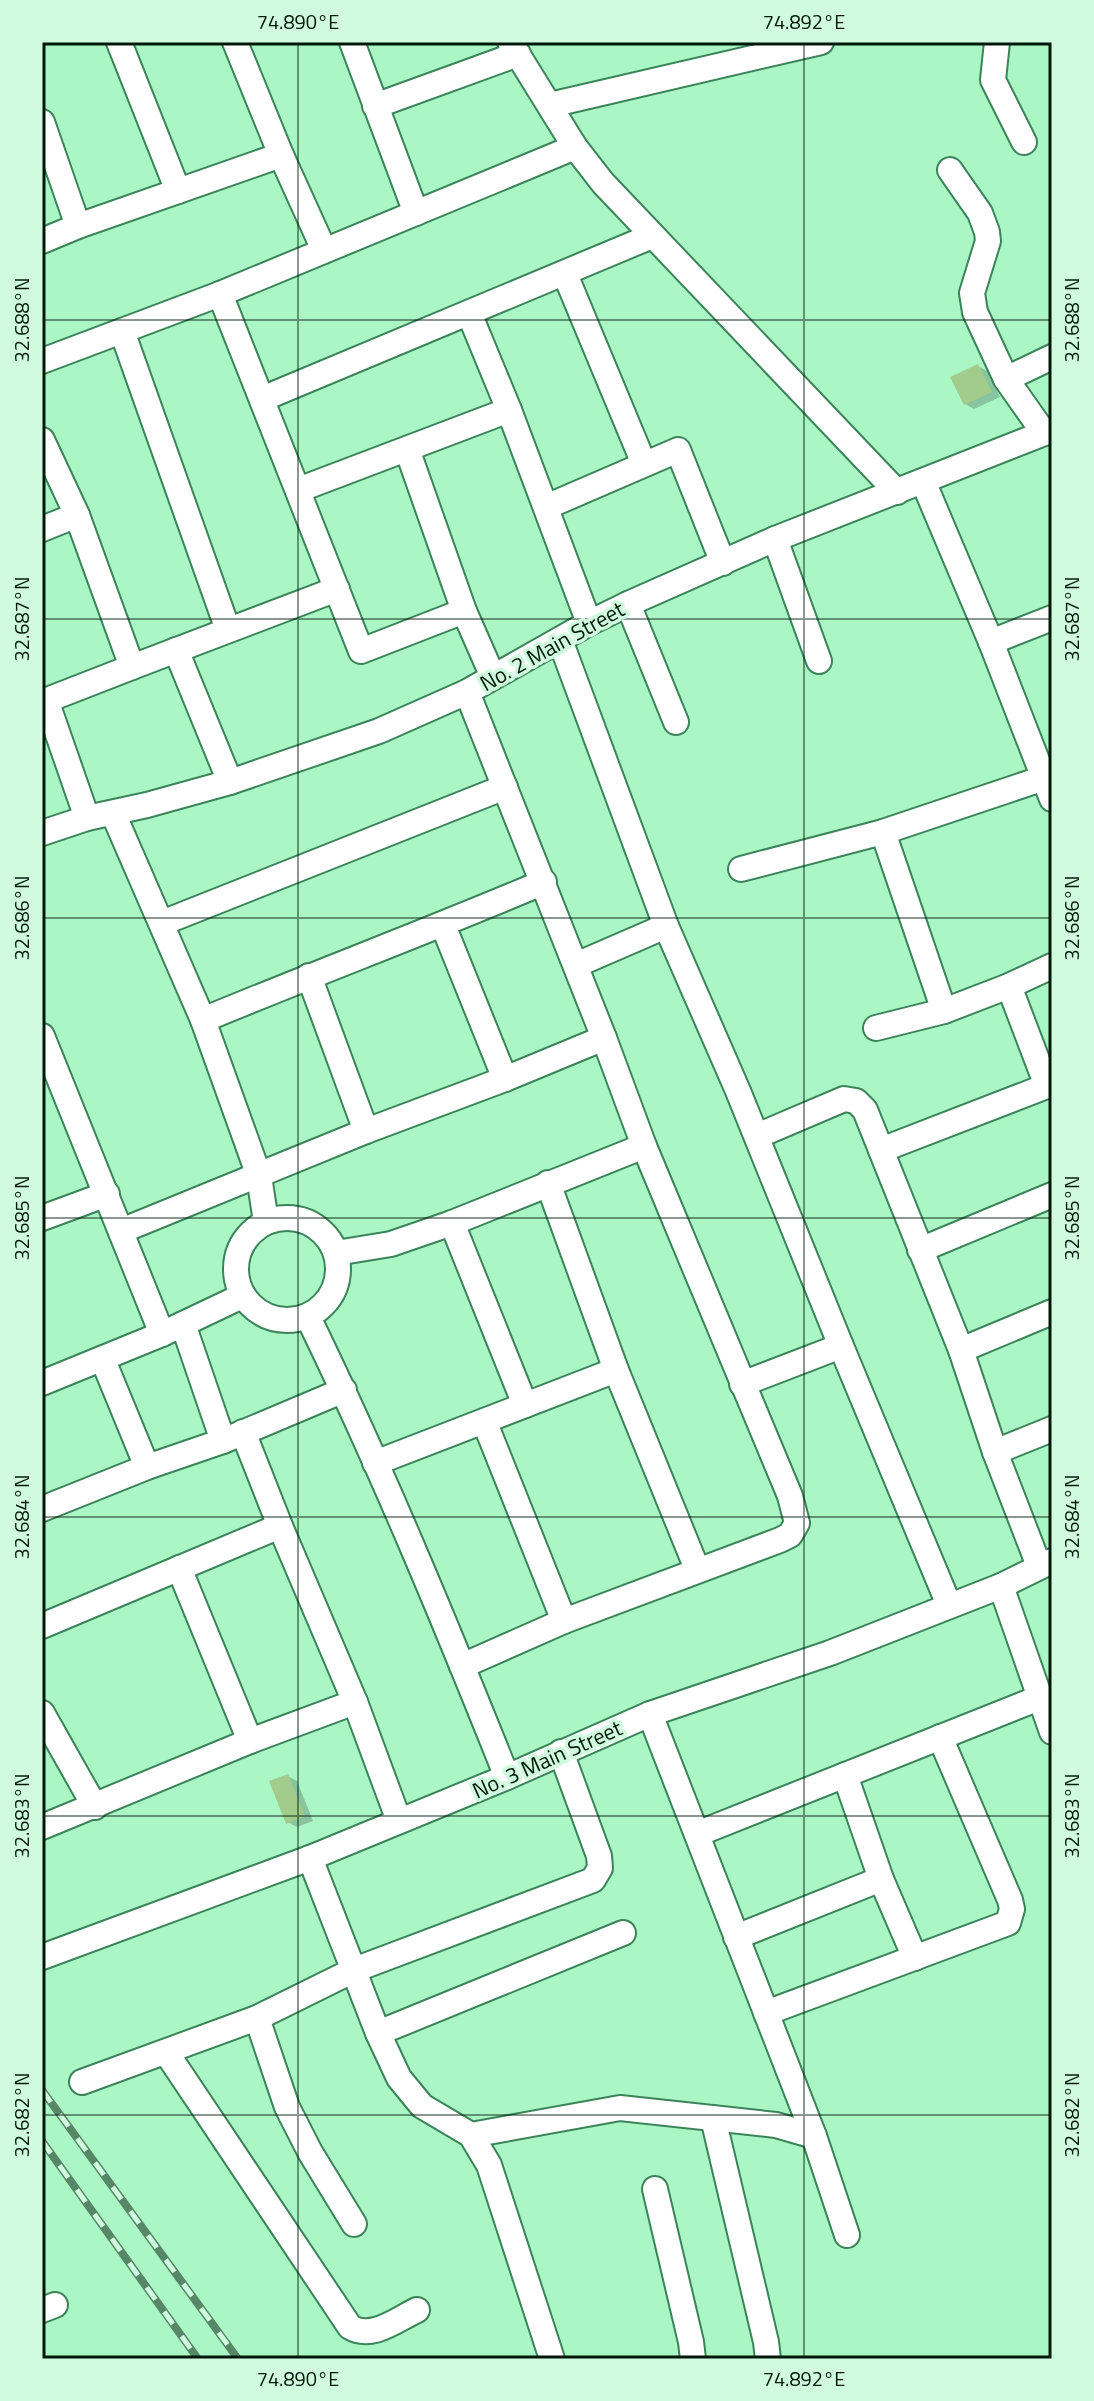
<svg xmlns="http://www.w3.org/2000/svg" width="1094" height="2401" viewBox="0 0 1094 2401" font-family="'Titillium Web',sans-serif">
  <rect width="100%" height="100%" fill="#abf6c5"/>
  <g fill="#0003">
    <path d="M978 366 987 371 1000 397 974 409 965 404Z"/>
    <path d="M288 1776 297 1781 313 1821 297 1827 288 1822Z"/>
  </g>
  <g fill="#a1cc8c">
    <path d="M978 364 992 392 964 405 950 377Z"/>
    <path d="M288 1774 305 1816 286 1824 269 1781Z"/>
  </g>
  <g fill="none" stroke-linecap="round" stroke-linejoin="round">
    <defs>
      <g id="minor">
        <path d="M119 42 178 191"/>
        <path d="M235 42 281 155 324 250"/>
        <path d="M352 42 416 213"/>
        <path d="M510 42 575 147 603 183 897 492"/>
        <path d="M997 42 993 80 1024 142"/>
        <path d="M550 105 821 42"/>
        <path d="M375 106 518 54"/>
        <path d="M42 122 78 226"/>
        <path d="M950 170 980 213 987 232 988 241 972 293 975 312 1006 379 1044 433"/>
        <path d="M42 241 78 226 281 155"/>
        <path d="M565 274 644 464"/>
        <path d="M220 294 361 651 464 611 493 677"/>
        <path d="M469 313 509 410 589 623"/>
        <path d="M122 331 228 630"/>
        <path d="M42 361 220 294 575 147"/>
        <path d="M1006 379 1052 357"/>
        <path d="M262 399 652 236"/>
        <path d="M42 440 77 515 132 667 42 702"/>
        <path d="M407 449 464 611"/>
        <path d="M923 481 991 642 1052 799"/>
        <path d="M298 490 509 410"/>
        <path d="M546 507 678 450 723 563"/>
        <path d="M42 529 77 515"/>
        <path d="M775 539 819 661"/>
        <path d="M628 604 676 722"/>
        <path d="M560 640 666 926 738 1091 841 1346 949 1605"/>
        <path d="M991 642 1052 618"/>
        <path d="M176 650 230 782"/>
        <path d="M132 667 337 589"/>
        <path d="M46 700 87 818"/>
        <path d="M113 813 203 1020 259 1176 266 1222"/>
        <path d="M42 833 87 818 147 805 230 782 379 731 467 692 589 623 628 604 775 539 1052 430"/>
        <path d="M741 869 883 832"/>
        <path d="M162 923 505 787"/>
        <path d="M443 925 505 1079"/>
        <path d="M576 965 666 926"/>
        <path d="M309 976 366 1131"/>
        <path d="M1009 986 1047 1086"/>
        <path d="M944 1011 883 832 1044 778"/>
        <path d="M203 1020C316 973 431 930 544 882"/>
        <path d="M876 1028 944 1011 1009 986 1052 966"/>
        <path d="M42 1036 162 1334"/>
        <path d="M757 1136 844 1099 856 1101 865 1110 961 1350 995 1452 1039 1566"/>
        <path d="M881 1150 1052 1084"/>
        <path d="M548 1183 616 1370 697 1569"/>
        <path d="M42 1218 107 1194"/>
        <circle cx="287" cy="1269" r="51"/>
        <path d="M452 1223 525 1405"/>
        <path d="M121 1231 366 1131 505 1079 604 1038"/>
        <path d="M920 1250 1052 1195"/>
        <path d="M336 1253 391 1244 452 1223 644 1146"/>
        <path d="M308 1317C381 1467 445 1622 507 1777"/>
        <path d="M183 1324 223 1441"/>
        <path d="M961 1350 1052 1312"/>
        <path d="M103 1360 147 1467"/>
        <path d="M42 1383 162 1334 242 1296"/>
        <path d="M742 1384 841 1346"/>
        <path d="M485 1423 564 1621"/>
        <path d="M243 1432 280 1526 355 1702 399 1821"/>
        <path d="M995 1452 1052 1429"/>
        <path d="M375 1463 616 1370"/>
        <path d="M42 1509 147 1467 223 1441 344 1390"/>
        <path d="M179 1568 250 1741"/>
        <path d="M1001 1586 1052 1732"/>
        <path d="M42 1626 280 1526"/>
        <path d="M462 1666 564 1621 780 1540 790 1535 797 1523 790 1496 644 1146 604 1038 467 692"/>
        <path d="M42 1713 95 1807"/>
        <path d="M845 1775 881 1879 915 1958"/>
        <path d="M42 1827 250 1741 355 1702"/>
        <path d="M697 1834 1039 1698"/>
        <path d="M310 1858 378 2033 399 2078 422 2106 471 2135 489 2165 552 2359"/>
        <path d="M736 1937 881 1879"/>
        <path d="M42 1957 310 1858 507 1777 650 1714 830 1653 1001 1586 1052 1561"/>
        <path d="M766 2013 1008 1923 1012 1909 1010 1900 940 1737"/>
        <path d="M257 2018 287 2107 310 2152 354 2224"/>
        <path d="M378 2033 623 1933"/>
        <path d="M166 2052 350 2327C372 2340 396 2320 417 2310"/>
        <path d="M82 2082 257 2018 354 1970 593 1880 600 1868 599 1856 561 1752"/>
        <path d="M713 2118 766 2342 768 2359"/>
        <path d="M471 2135 620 2108 776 2125 814 2136 650 1714"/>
        <path d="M814 2136 847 2235"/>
        <path d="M655 2189 691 2342 693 2359"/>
        <path d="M42 2310 55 2305"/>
      </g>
    </defs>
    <use href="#minor" stroke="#3b8459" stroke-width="28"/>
    <use href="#minor" stroke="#fff" stroke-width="24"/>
    <defs>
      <g id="rail">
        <path d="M42 2090 238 2359"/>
        <path d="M42 2141 198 2359"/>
      </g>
    </defs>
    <use href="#rail" stroke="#568767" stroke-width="8"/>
    <use href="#rail" stroke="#d0fbde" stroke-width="5" stroke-dasharray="15" stroke-linecap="butt"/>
  </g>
  <path fill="none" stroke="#001808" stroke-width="2" stroke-opacity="0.45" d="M298 42V2359M804 42V2359M42 320H1052M42 619H1052M42 918H1052M42 1218H1052M42 1517H1052M42 1816H1052M42 2115H1052"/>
  <g text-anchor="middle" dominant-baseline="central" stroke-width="7" stroke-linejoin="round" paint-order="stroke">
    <g font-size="22" fill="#001808" stroke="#d0fbde">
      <text transform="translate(552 646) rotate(-29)">No. 2 Main Street</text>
      <text transform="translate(547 1759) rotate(-24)">No. 3 Main Street</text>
    </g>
  </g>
  <rect width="1094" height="2401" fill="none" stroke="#d0fbde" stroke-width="88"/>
  <rect x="44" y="44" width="1006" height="2313" fill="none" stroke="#001808" stroke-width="3"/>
  <g font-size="20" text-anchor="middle" fill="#001808">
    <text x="298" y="29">74.890°E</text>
    <text x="804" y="29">74.892°E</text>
    <text transform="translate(22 320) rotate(-90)" y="7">32.688°N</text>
    <text transform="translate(1072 320) rotate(-90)" y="7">32.688°N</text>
    <text transform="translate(22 619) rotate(-90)" y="7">32.687°N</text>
    <text transform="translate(1072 619) rotate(-90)" y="7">32.687°N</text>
    <text transform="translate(22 918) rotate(-90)" y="7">32.686°N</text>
    <text transform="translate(1072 918) rotate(-90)" y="7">32.686°N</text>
    <text transform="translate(22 1218) rotate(-90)" y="7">32.685°N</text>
    <text transform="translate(1072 1218) rotate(-90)" y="7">32.685°N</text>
    <text transform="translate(22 1517) rotate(-90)" y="7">32.684°N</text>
    <text transform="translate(1072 1517) rotate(-90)" y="7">32.684°N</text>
    <text transform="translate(22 1816) rotate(-90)" y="7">32.683°N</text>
    <text transform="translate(1072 1816) rotate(-90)" y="7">32.683°N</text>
    <text transform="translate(22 2115) rotate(-90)" y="7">32.682°N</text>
    <text transform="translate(1072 2115) rotate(-90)" y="7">32.682°N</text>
    <text x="298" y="2386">74.890°E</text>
    <text x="804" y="2386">74.892°E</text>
  </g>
</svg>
